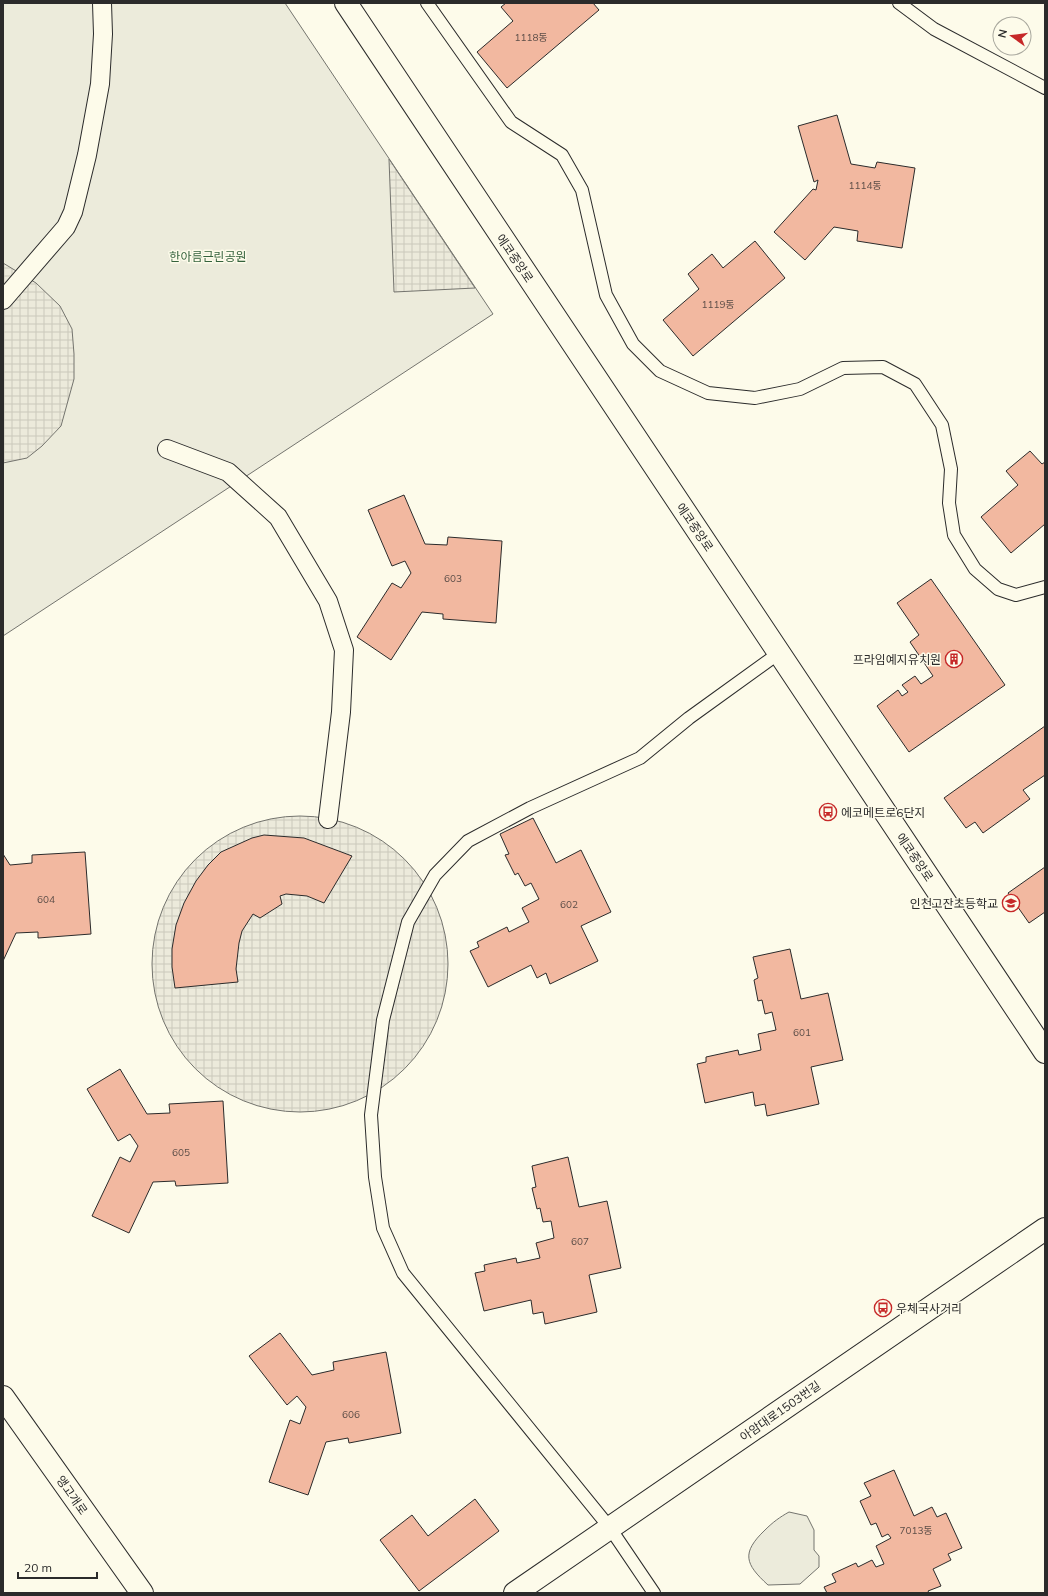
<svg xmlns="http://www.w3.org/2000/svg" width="1048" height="1596" viewBox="0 0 1048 1596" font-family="Mulish,'Noto Sans KR',sans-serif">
  <defs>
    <pattern id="plaza-grid" width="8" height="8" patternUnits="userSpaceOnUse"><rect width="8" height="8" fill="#eceadb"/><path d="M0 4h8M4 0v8" fill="none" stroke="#cbc9bc"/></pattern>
  </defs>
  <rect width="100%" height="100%" fill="#fdfbea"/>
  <g fill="#ecebdb" stroke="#74746e">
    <path d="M3 3H285L493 314 3 636Z"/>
    <path d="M789 1512 807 1516 814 1530V1550L819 1556V1567L800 1584 768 1585C745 1564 741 1553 765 1530 773 1522 780 1517 789 1512Z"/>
  </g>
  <g fill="url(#plaza-grid)" stroke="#74746e">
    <path d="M389 159 475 288 394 292Z"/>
    <path d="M3 263 36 283 60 306 72 329 74 354V379L61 426 42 446 27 458 3 463Z"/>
    <circle cx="300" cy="964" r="148"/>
  </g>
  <g fill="#f2b8a0" stroke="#2b2b2b">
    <path d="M506 3H593L599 10 507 88 477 52 513 21 501 7Z"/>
    <path d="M837 115 851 164 875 168 877 162 915 168 902 248 857 241 858 231 834 227 805 260 774 232 813 189 816 190 818 180 814 182 798 126Z"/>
    <path d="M755 241 785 278 693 356 663 320 699 289 688 274 712 254 723 268Z"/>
    <path d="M1030 451 1042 464 1045 462V524L1011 553 981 517 1018 485 1006 471Z"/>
    <path d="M404 495 425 544 447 545 448 537 502 541 496 623 443 619V614L422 612 391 660 357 637 392 583 401 588 411 573 405 561 392 566 368 510Z"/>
    <path d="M931 579 1005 685 909 752 877 706 898 690 902 696 908 692 902 685 915 676 921 684 933 676 910 642 919 635 897 603Z"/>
    <path d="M1045 726V775L1023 790 1030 799 983 833 975 822 966 828 944 798Z"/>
    <path d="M533 818 556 863 581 850 611 912 581 926 598 961 550 984 546 973 537 978 531 965 488 987 470 951 479 947 477 942 507 927 509 932 529 922 522 908 539 899 531 883 525 886 518 873 515 875 505 855 509 854 500 834Z"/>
    <path d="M264 835 304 838 352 856 324 903 307 896 286 894 280 896 282 904 260 918 253 914 242 931 239 943 236 969 238 982 175 988 172 967V949L176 925 184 903 196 881 208 865 221 852 252 838Z"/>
    <path d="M85 852 91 934 38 938V932L16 933 3 961V854L10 865 32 863V855Z"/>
    <path d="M1045 867V912L1029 923 1008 893Z"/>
    <path d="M790 949 801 999 828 993 843 1060 811 1067 819 1104 767 1116 765 1104 755 1106 753 1092 705 1103 697 1064 706 1062V1057L738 1050 739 1055 761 1050 758 1034 776 1030 772 1012 765 1014 762 1000 758 1001 754 980 758 978 753 957Z"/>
    <path d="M120 1069 147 1114 170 1113 169 1104 223 1101 228 1183 176 1186 175 1181 153 1182 129 1233 92 1216 120 1157 130 1162 138 1146 130 1134 118 1141 87 1089Z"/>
    <path d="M568 1157 579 1207 607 1201 621 1268 589 1275 597 1312 545 1324 543 1312 533 1314 531 1300 484 1311 475 1273 485 1271 484 1265 516 1258 517 1263 540 1258 536 1243 554 1238 551 1221 543 1222 540 1208 537 1209 532 1188 536 1187 532 1166Z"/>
    <path d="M280 1333 312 1375 334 1370 333 1362 386 1352 401 1433 349 1443 348 1438 326 1442 308 1495 269 1482 290 1420 300 1424 306 1407 297 1396 287 1405 249 1356Z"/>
    <path d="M894 1470 914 1516 932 1507 937 1517 946 1513 962 1548 948 1554 951 1560 933 1569 941 1586 928 1591 929 1593H827L824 1587 836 1582 832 1574 856 1563 858 1567 872 1560 876 1567 884 1564 876 1546 891 1538 888 1534 882 1537 876 1523 871 1525 860 1501 871 1496 864 1483Z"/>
    <path d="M475 1499 499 1531 419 1591 380 1540 412 1515 428 1536Z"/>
  </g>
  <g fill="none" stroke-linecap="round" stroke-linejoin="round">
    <defs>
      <g id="service">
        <path d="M427 3 511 122 562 155 582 190 606 295 633 344 660 371 708 393 755 398 800 389 843 368 883 367 915 384 942 425 951 469 949 503 954 535 975 569 998 589 1016 595 1045 587"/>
        <path d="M899 3 934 29 1045 88"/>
        <path d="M654 1593 610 1528 403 1273 383 1228 375 1177 371 1115 383 1020 408 922 435 875 468 841 530 808 640 758 689 718 779 653"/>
      </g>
      <g id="pedestrian">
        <path d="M3 300 66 227 73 212 87 155 100 84 103 34 102 3"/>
        <path d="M167 449 228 472 278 517 328 601 344 650 341 712 328 819"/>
      </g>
      <g id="minor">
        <path d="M346 3 1045 1052"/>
        <path d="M515 1593 1045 1229"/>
      </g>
      <path id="tertiary" d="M3 1397 142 1593"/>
    </defs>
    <use href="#service" stroke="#2b2b2b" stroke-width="14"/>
    <use href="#pedestrian" stroke="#2b2b2b" stroke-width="20"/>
    <use href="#minor" stroke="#2b2b2b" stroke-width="24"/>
    <use href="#tertiary" stroke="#2b2b2b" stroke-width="24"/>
    <use href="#service" stroke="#fdfbea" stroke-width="12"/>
    <use href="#pedestrian" stroke="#fdfbea" stroke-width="18"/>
    <use href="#minor" stroke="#fdfbea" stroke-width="22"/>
    <use href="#tertiary" stroke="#fdfbea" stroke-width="22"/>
  </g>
  <defs>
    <symbol id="building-ring" viewBox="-11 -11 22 22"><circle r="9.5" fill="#fdfbea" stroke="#c62828" stroke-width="1.5"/><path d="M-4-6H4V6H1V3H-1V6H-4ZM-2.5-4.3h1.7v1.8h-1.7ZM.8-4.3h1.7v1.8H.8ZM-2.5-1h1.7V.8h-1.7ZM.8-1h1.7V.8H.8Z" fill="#c62828"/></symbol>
    <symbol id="bus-ring" viewBox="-11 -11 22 22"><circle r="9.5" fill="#fdfbea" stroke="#c62828" stroke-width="1.5"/><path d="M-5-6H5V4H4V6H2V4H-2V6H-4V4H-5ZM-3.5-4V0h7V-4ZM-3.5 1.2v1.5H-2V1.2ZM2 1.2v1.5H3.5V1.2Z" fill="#c62828"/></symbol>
    <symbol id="school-ring" viewBox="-11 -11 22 22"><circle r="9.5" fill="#fdfbea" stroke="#c62828" stroke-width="1.5"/><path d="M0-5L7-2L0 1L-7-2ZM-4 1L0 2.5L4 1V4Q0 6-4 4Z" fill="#c62828"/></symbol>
  </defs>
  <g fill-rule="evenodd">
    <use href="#building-ring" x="944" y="649" width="20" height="20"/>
    <use href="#bus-ring" x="818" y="802" width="20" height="20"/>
    <use href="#school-ring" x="1001" y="893" width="20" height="20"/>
    <use href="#bus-ring" x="873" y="1298" width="20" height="20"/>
  </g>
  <g text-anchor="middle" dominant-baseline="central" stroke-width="3" stroke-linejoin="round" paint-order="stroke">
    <g font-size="10" fill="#5d4e48">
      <text x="531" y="37">1118동</text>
      <text x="865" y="185">1114동</text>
      <text x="718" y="304">1119동</text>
      <text x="453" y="578">603</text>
      <text x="46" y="899">604</text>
      <text x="569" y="904">602</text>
      <text x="802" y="1032">601</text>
      <text x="181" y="1152">605</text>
      <text x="580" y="1241">607</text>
      <text x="351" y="1414">606</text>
      <text x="916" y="1530">7013동</text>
    </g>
    <g font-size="12" fill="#34623c" stroke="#fdfbea">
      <text x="208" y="256">한아름근린공원</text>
    </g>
    <g font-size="12" fill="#2b2b2b" stroke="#fdfbea">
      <text transform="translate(515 258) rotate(56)">에코중앙로</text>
      <text transform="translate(695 527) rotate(56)">에코중앙로</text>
      <text transform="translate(915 857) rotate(56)">에코중앙로</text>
      <text transform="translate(780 1411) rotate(-35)">아암대로1503번길</text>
      <text transform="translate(72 1495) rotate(55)">앵고개로</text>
    </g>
    <g font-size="12" fill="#2b2b2b" stroke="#fdfbea" text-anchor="end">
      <text x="941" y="659">프라임예지유치원</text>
      <text x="841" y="812" text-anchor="start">에코메트로6단지</text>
      <text x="998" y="903">인천고잔초등학교</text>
      <text x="896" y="1308" text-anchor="start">우체국사거리</text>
    </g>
  </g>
  <rect width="1048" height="1596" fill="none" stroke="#2b2b2b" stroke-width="8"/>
  <g transform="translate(1012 36) rotate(284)"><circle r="19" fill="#fdfbea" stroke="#a9a89e"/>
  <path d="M0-3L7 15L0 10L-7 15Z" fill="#c62828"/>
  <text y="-6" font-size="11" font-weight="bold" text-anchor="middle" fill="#2b2b2b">N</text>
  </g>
  <path d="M18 1572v6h79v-6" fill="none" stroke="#2b2b2b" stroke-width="2"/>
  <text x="24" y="1572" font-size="12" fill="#2b2b2b" stroke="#fdfbea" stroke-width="3" paint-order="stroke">20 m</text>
</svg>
